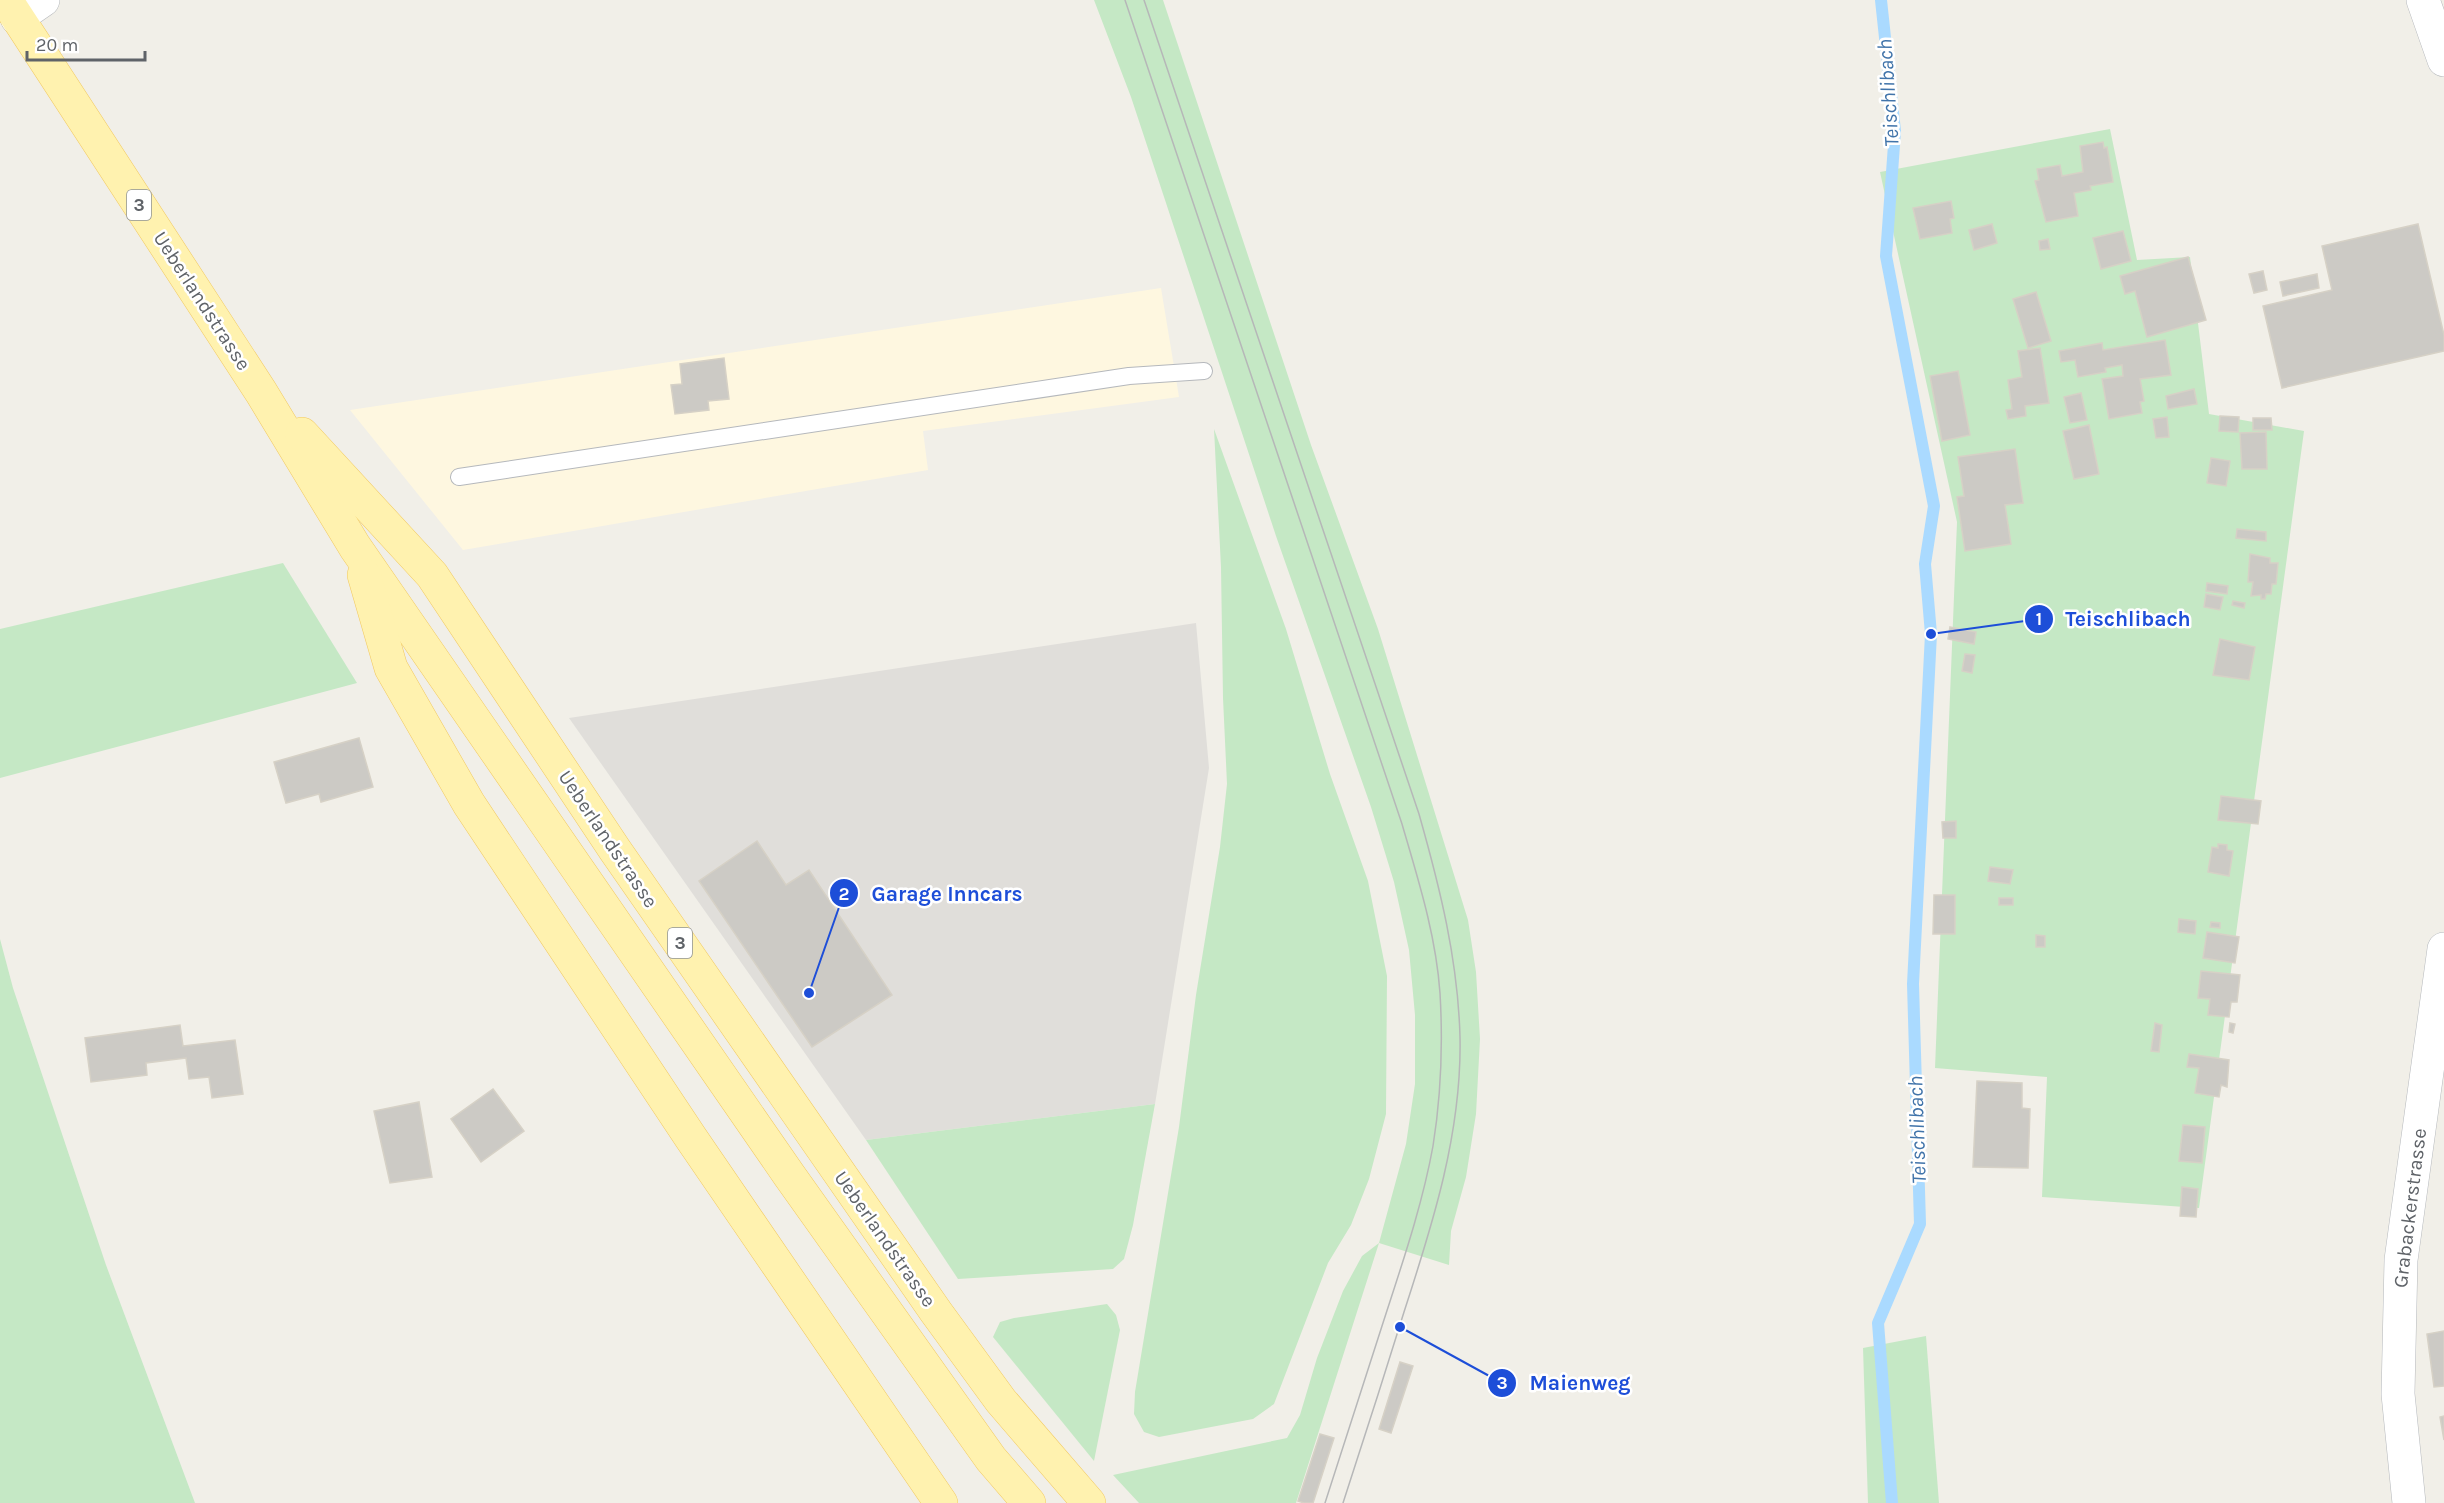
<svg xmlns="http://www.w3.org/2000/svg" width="2444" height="1503" viewBox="0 0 2444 1503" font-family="Karla,sans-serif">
  <rect width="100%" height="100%" fill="#f1efe8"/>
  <path fill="#fef7e0" d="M1161 288 1179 397 923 431 928 470 463 550 350 410Z"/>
  <path fill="#e0deda" d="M1196 623 1209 768 1155 1104 866 1140 569 718Z"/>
  <g fill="#c5e8c5">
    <path d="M1094 0H1163L1311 445 1378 629 1468 920 1476 972 1480 1039 1476 1114 1466 1177 1451 1231 1449 1265 1379 1243 1296 1503H1139L1113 1475 1287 1438 1300 1415 1317 1358 1343 1291 1362 1256 1379 1243 1406 1144 1415 1084V1015L1409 950 1394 882 1371 807 1276 536 1131 97Z"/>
    <path d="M2110 129 2137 260 2190 257 2209 414 2304 431 2199 1208 2042 1197 2047 1077 1935 1068 1957 522 1880 172Z"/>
    <path d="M1214 429 1286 629 1330 774 1368 881 1387 976 1386 1114 1369 1179 1351 1225 1328 1263 1274 1404 1253 1419 1159 1437 1144 1432 1134 1414 1135 1392 1179 1127 1196 995 1220 847 1227 784 1223 698 1221 567Z"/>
    <path d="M283 563 357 683 0 778V629Z"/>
    <path d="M0 939 13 988 106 1265 195 1503H0Z"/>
    <path d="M1155 1104 1133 1225 1124 1259 1113 1269 958 1279 866 1140Z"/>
    <path d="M1107 1304 1116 1315 1120 1330 1094 1461 993 1337 1000 1322 1014 1318Z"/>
    <path d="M1926 1336 1939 1503H1868L1863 1348Z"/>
  </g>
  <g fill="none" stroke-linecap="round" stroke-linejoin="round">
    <path stroke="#aadaff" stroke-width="12" d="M1881 0 1895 131 1886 256 1934 506 1925 564 1931 634 1913 984 1920 1224 1878 1323 1892 1503"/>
  </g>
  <g fill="#cccac5" stroke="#d6d1c6" stroke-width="1.5">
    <path d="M2103 142 2104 148 2107 147 2113 182 2090 186 2091 190 2074 193 2078 216 2046 222 2035 181 2039 180 2037 169 2060 165 2062 176 2083 172 2080 146Z"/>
    <path d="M1951 201 1954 218 1950 219 1952 233 1920 239 1913 208Z"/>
    <path d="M1992 224 1997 243 1974 250 1969 230Z"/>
    <path d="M2418 224 2444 335V351L2282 388 2263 306 2332 290 2322 246Z"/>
    <path d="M2123 231 2131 261 2101 269 2093 238Z"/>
    <path d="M2048 239 2050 249 2040 250 2039 241Z"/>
    <path d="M2188 257 2206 320 2147 337 2135 291 2125 294 2120 276Z"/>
    <path d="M2263 271 2267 290 2254 293 2249 274Z"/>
    <path d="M2317 274 2319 288 2283 296 2280 282Z"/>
    <path d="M2036 292 2051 341 2028 348 2013 299Z"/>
    <path d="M2165 340 2171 375 2140 379 2144 401 2140 402 2142 413 2109 419 2102 379 2123 376 2122 365 2105 368 2106 372 2078 377 2075 360 2061 362 2059 351 2102 343 2103 350Z"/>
    <path d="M2040 348 2049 403 2025 406 2026 416 2008 419 2006 410 2012 409 2008 380 2022 377 2018 351Z"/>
    <path d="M724 358 729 399 708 401 709 410 675 414 671 385 682 384 680 364Z"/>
    <path d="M1958 371 1970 435 1942 441 1930 376Z"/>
    <path d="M2194 389 2197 404 2168 409 2166 396Z"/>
    <path d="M2081 393 2087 420 2070 423 2064 397Z"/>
    <path d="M2220 416 2239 417 2238 432 2219 431Z"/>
    <path d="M2167 417 2169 437 2156 438 2153 419Z"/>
    <path d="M2253 418H2271L2272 430H2253Z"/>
    <path d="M2089 425 2099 474 2074 479 2063 431Z"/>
    <path d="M2266 432 2267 469H2242L2240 433Z"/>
    <path d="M2015 449 2023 503 2005 505 2011 544 1965 551 1957 497 1964 496 1958 457Z"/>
    <path d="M2211 458 2230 461 2226 486 2207 483Z"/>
    <path d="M2237 529 2266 532V541L2236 538Z"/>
    <path d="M2250 554 2270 558V563H2278L2276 584H2272L2271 594H2266L2265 599H2261V595L2251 596 2253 582H2248Z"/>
    <path d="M2207 583 2228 586 2227 594 2206 591Z"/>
    <path d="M2206 594 2223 597 2220 610 2204 607Z"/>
    <path d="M2233 601 2245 603 2244 608 2232 605Z"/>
    <path d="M1950 627 1976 632 1974 644 1948 639Z"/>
    <path d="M2220 639 2255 647 2249 680 2213 675Z"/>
    <path d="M1965 654 1975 655 1972 673 1962 671Z"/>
    <path d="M359 738 373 787 321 802 319 794 286 803 274 762Z"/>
    <path d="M2221 796 2261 801 2258 824 2218 820Z"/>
    <path d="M1956 821V838H1943L1942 822Z"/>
    <path d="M757 841 786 885 809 870 892 995 812 1047 699 881Z"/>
    <path d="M2218 844 2227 845V850L2233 851 2229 876 2208 872 2212 847 2218 848Z"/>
    <path d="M1990 867 2013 870 2010 884 1988 881Z"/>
    <path d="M1934 895H1955V934H1933Z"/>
    <rect x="1999" y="898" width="14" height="7"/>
    <path d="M2179 919 2196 921 2195 934 2178 932Z"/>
    <path d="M2211 922 2220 923V928L2210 927Z"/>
    <path d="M2207 932 2239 937 2235 963 2203 958Z"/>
    <path d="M2036 935 2045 936V947H2036Z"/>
    <path d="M2201 971 2240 975 2237 1002H2231L2229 1017 2208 1015 2210 999 2198 998Z"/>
    <path d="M2155 1023 2162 1025 2159 1052 2151 1051Z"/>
    <path d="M2230 1023 2235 1024 2233 1033 2229 1032Z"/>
    <path d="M180 1025 183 1046 235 1040 243 1094 212 1098 209 1077 189 1079 186 1058 146 1063 147 1075 91 1082 85 1038Z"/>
    <path d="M2189 1054 2229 1060 2227 1087 2221 1085 2219 1097 2195 1093 2199 1068 2187 1067Z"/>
    <path d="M1977 1081 2022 1083V1108L2030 1109 2028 1168 1973 1167Z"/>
    <path d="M493 1089 524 1131 481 1162 451 1119Z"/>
    <path d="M419 1102 432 1177 390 1183 374 1111Z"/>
    <path d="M2183 1125 2205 1127 2202 1163 2179 1161Z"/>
    <path d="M2182 1187 2198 1189 2196 1217 2180 1216Z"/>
    <path d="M2444 1331V1386L2434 1387 2427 1334Z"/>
    <path d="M1400 1362 1413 1366 1391 1433 1379 1429Z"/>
    <path d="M2444 1416V1440L2440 1417Z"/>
    <path d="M1320 1434 1334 1438 1313 1503H1304L1298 1501Z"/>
  </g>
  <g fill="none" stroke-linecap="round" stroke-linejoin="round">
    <defs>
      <path id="lane" d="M459 477 1129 376 1204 371"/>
      <g id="street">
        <path d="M2423 0 2444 60"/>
        <path d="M17 18 43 0"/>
        <path d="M2409 1503 2398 1394 2401 1260 2444 949"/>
      </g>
      <g id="primary">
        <path d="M6 0 261 392 355 547 789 1175 991 1459 1029 1503"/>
        <path d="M302 434 432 575 615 850 936 1312 1001 1401 1089 1503"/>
        <path d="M364 575 391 668 469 804 691 1138 941 1503"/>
      </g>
    </defs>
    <use href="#lane" stroke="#b5b8bc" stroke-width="18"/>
    <use href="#street" stroke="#b5b8bc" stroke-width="34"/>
    <use href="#primary" stroke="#f2c960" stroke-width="34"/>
    <use href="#lane" stroke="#fff" stroke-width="16"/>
    <use href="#street" stroke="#fff" stroke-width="33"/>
    <use href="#primary" stroke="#fff2af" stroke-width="33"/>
    <g stroke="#b6b7b8" stroke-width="1.5">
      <path d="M1125 0 1402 824C1418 879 1436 935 1440 993 1443 1044 1441 1096 1433 1146 1422 1207 1401 1267 1382 1326 1363 1385 1344 1444 1325 1503"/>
      <path d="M1144 0 1419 814C1440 888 1458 960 1460 1037 1462 1132 1433 1223 1404 1312 1384 1376 1364 1439 1343 1503"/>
    </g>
  </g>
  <g text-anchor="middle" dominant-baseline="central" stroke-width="5" stroke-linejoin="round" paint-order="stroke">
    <g fill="#fff" stroke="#8f9295" stroke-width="1.5">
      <rect x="127" y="190" width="24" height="30" rx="4.5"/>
      <rect x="668" y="928" width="24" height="30" rx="4.5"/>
    </g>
    <g font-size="18" font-weight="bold" fill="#5f6368">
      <text x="139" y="205">3</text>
      <text x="680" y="943">3</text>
    </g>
    <g font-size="20" fill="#5f6368" stroke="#fff">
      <text transform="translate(202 301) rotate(57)">Ueberlandstrasse</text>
      <text transform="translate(608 839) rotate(56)">Ueberlandstrasse</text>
      <text transform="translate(2410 1208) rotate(-83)">Grabackerstrasse</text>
      <text transform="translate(885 1239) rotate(55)">Ueberlandstrasse</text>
    </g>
    <g font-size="21" font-style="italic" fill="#4174aa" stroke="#fff">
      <text transform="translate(1888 93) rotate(-94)">Teischlibach</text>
      <text transform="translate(1917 1130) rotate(-92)">Teischlibach</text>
    </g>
  </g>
  <path fill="none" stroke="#1d4ed8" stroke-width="2" d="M1931 634L2039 619M809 993L844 893M1400 1327L1502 1383"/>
  <g fill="#1d4ed8" stroke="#fff" stroke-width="2">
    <circle cx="1931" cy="634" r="6"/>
    <circle cx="809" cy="993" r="6"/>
    <circle cx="1400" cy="1327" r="6"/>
    <circle cx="2039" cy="619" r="15"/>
    <circle cx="844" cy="893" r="15"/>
    <circle cx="1502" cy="1383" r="15"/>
  </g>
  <g font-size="18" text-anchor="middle" font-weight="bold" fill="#fff">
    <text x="2039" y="625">1</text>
    <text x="844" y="900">2</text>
    <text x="1502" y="1389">3</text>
  </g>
  <g font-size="21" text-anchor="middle" font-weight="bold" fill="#1d4ed8" stroke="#fff" stroke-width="5" stroke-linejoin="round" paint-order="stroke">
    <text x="2128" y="626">Teischlibach</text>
    <text x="947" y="901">Garage Inncars</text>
    <text x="1580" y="1390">Maienweg</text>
  </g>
  <path d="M27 51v9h118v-9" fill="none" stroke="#5f6368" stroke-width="3"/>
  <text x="36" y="51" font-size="18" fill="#5f6368" stroke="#ffffff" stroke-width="4.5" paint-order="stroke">20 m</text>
</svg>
